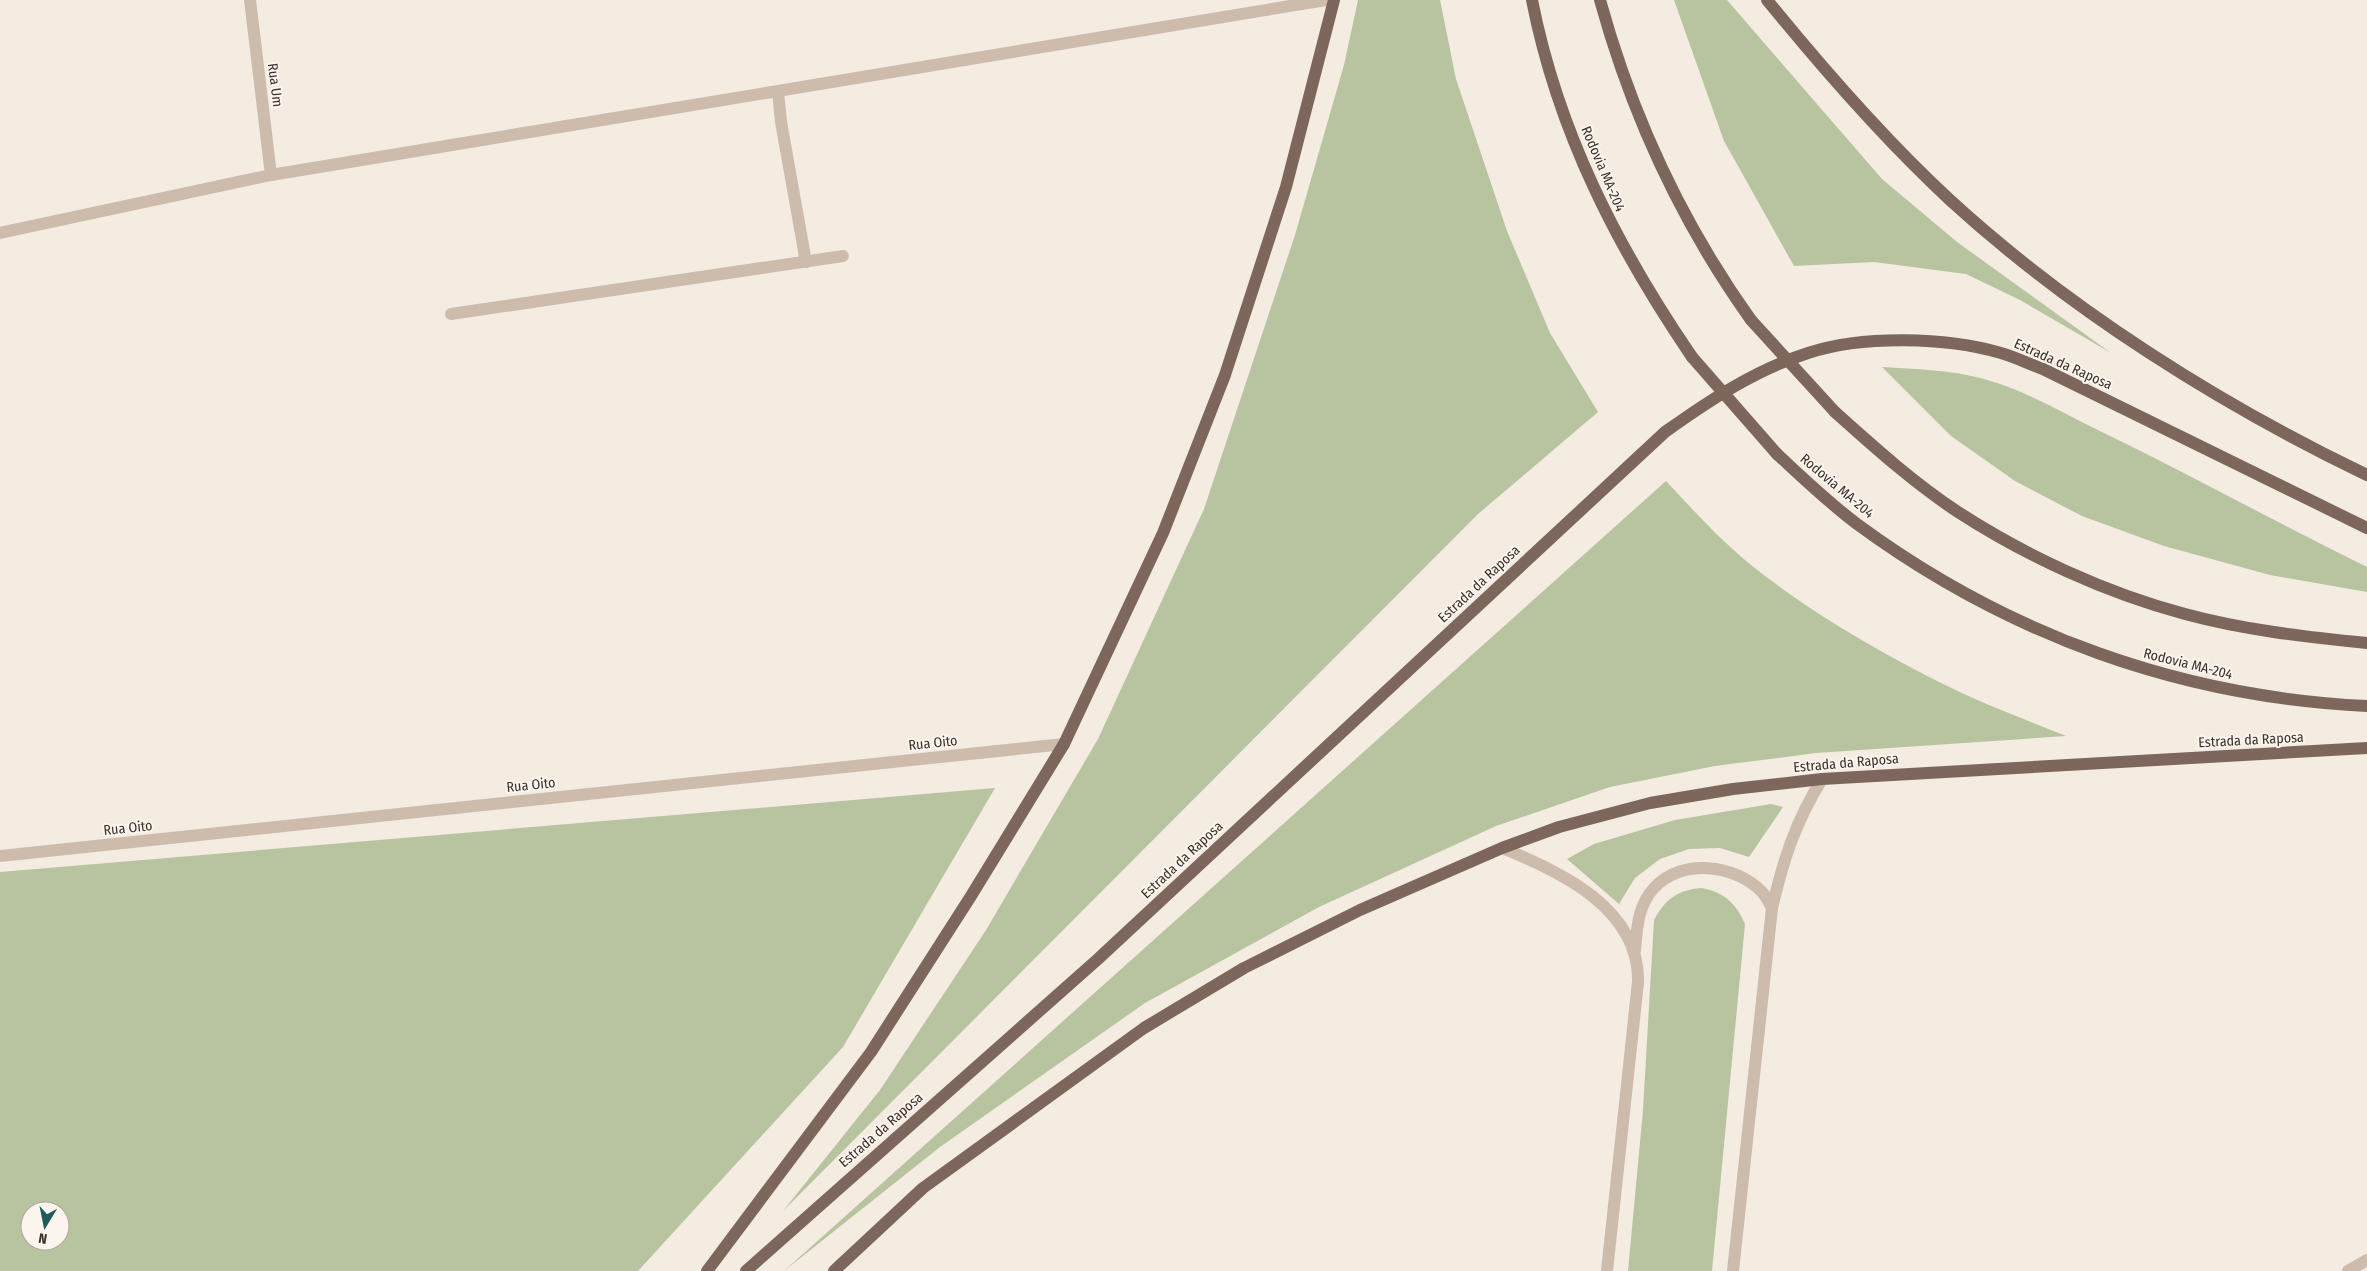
<svg xmlns="http://www.w3.org/2000/svg" width="2367" height="1271" viewBox="0 0 2367 1271" font-family="'Fira Sans Condensed',sans-serif">
  <rect width="100%" height="100%" fill="#f4ebe1"/>
  <g fill="#b8c4a0" fill-rule="evenodd">
    <path d="M1358 0H1440L1456 79 1507 231 1550 333 1598 412 1478 514 783 1211 880 1090 986 930 1098 739 1204 509 1295 235 1344 65Z"/>
    <path d="M1674 0H1727L1882 179 1957 242 2111 353 2020 300 1966 274 1874 262 1794 266 1724 141Z"/>
    <path d="M1882 367C1916 369 1951 370 1984 379 2025 390 2065 414 2104 433 2193 476 2279 524 2367 567V592L2270 575 2164 546 2082 516 2015 481 1951 436Z"/>
    <path d="M1666 481C1694 511 1723 543 1756 569 1818 618 1903 666 1975 699 2005 712 2036 724 2066 736L1816 753 1715 766 1610 787 1496 826 1319 907 1145 1003 940 1147 784 1271Z"/>
    <path d="M995 788 843 1047 638 1271H0V872ZM30 1211H60V1241H30Z"/>
    <path d="M1771 804 1783 807 1749 857 1720 848 1689 849 1660 859 1635 878 1619 904 1567 859 1594 844 1675 820Z"/>
    <path d="M1701 888C1724 892 1736 903 1745 924L1712 1271H1628L1643 1110 1654 920C1665 899 1678 890 1701 888Z"/>
  </g>
  <g fill="none" stroke-linecap="round" stroke-linejoin="round">
    <g stroke="#cdbbac" stroke-width="12">
      <path d="M250 0 271 175"/>
      <path d="M778 91 781 122 806 262"/>
      <path d="M0 233 271 175 1326 0"/>
      <path d="M451 314 843 256"/>
      <path d="M1502 848C1560 871 1640 909 1638 982L1607 1271"/>
      <path d="M0 856 1064 744"/>
      <path d="M1635 950C1637 928 1638 905 1654 888 1681 858 1735 864 1762 892 1766 896 1769 903 1772 908"/>
      <path d="M1733 1271 1772 908C1784 858 1795 823 1822 779"/>
      <path d="M2348 1271 2367 1260"/>
    </g>
    <g stroke="#7d675c" stroke-width="12">
      <path d="M1532 0C1558 132 1617 247 1692 357"/>
      <path d="M1600 0C1632 116 1681 222 1751 320"/>
      <path d="M1767 0C1824 70 1884 139 1950 200 2070 310 2221 405 2367 475"/>
      <path d="M1835 412C1874 447 1914 483 1958 512 2026 556 2106 593 2185 614 2244 630 2306 637 2367 643"/>
      <path d="M1777 454C1803 478 1829 503 1857 524 2008 635 2180 697 2367 706"/>
      <path d="M707 1271 871 1052 971 896 1064 744 1163 533 1225 375 1286 187 1334 0"/>
      <path d="M746 1271 1098 959 1665 432C1710 400 1755 370 1808 353 1863 335 1946 337 2001 353 2015 357 2029 364 2043 369L2367 528"/>
      <path d="M834 1271 923 1188 1144 1028 1244 968 1360 910 1502 848 1559 827 1650 803 1733 789 1822 779 2367 748"/>
    </g>
    <g stroke="#7d675c" stroke-width="12">
      <path d="M1751 320 1835 412"/>
      <path d="M1692 357 1777 454"/>
    </g>
  </g>
  <g text-anchor="middle" dominant-baseline="central" stroke-width="4" stroke-linejoin="round" paint-order="stroke">
    <g font-size="14" fill="#3b302b" stroke="#fbf5ee">
      <text transform="translate(275 85) rotate(83)">Rua Um</text>
      <text transform="translate(1603 169) rotate(67)">Rodovia MA-204</text>
      <text transform="translate(2063 364) rotate(24)">Estrada da Raposa</text>
      <text transform="translate(1837 486) rotate(40)">Rodovia MA-204</text>
      <text transform="translate(1479 584) rotate(-43)">Estrada da Raposa</text>
      <text transform="translate(2188 664) rotate(14)">Rodovia MA-204</text>
      <text transform="translate(2251 740) rotate(-3)">Estrada da Raposa</text>
      <text transform="translate(933 743) rotate(-6)">Rua Oito</text>
      <text transform="translate(1846 763) rotate(-5)">Estrada da Raposa</text>
      <text transform="translate(531 785) rotate(-6)">Rua Oito</text>
      <text transform="translate(128 828) rotate(-6)">Rua Oito</text>
      <text transform="translate(1182 860) rotate(-43)">Estrada da Raposa</text>
      <text transform="translate(881 1130) rotate(-41)">Estrada da Raposa</text>
    </g>
  </g>
  <g transform="translate(45 1226) rotate(190)"><circle r="24" fill="#fbf5ee" stroke="#aea6a0"/>
  <path d="M0-4L9 19L0 12L-9 19Z" fill="#1f5a5e"/>
  <text y="-8" font-size="14" font-weight="bold" text-anchor="middle" fill="#3b302b">N</text>
  </g>
</svg>
